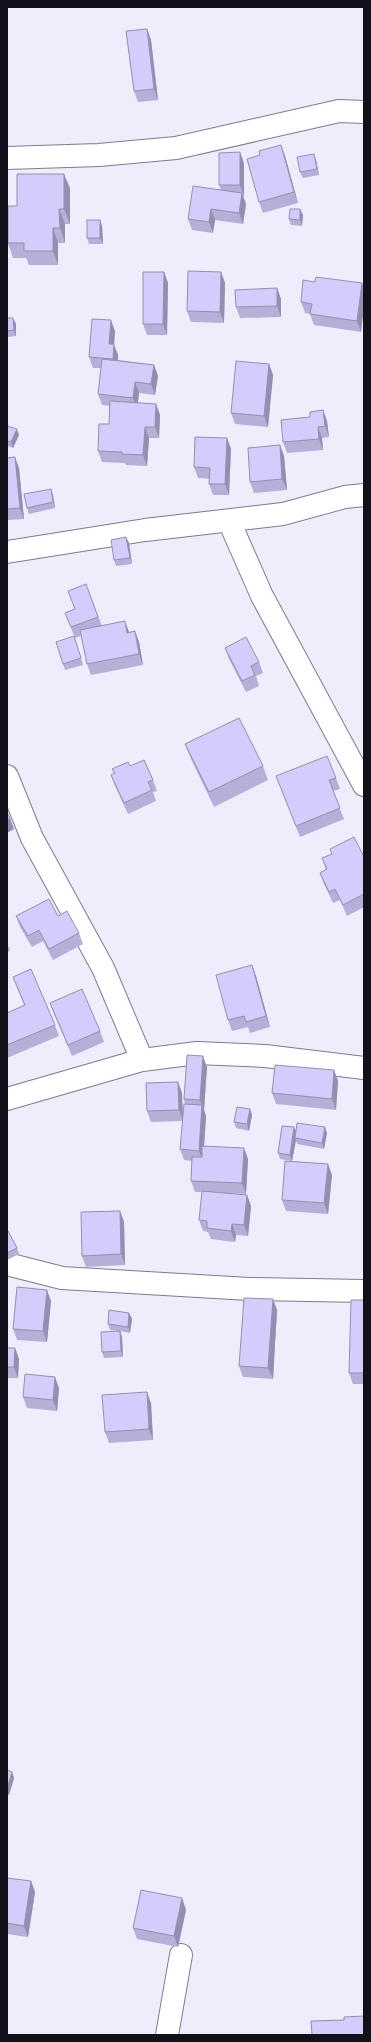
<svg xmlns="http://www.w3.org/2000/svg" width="371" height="2042" viewBox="0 0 371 2042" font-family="'IBM Plex Sans',sans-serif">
  <rect width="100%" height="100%" fill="#efedfc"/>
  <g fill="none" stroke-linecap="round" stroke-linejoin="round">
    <defs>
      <g id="street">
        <path d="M7 158 99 155 176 148 339 111 364 112"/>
        <path d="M229 521 262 596 364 785"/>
        <path d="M7 552 145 530 283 514 345 497 364 495"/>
        <path d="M7 776 32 838 103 968 142 1060"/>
        <path d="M7 1099 142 1060 197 1053 265 1056 364 1068"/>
        <path d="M7 1264 62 1278 249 1289 364 1291"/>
        <path d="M167 2035 181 1955"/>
      </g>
    </defs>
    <use href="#street" stroke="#7e7a91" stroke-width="24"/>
    <use href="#street" stroke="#fff" stroke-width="22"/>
  </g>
  <g fill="#b6afd8">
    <path d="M147 29 151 40 158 100 138 102 134 91Z"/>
    <path d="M281 145 285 156 298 203 263 213 259 202 260 155Z"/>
    <path d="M316 160 319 175 303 178 300 172Z"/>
    <path d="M244 163V196H243L246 204 243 224 215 220 213 233 192 230 188 219 221 190 219 185Z"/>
    <path d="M70 188V224H65V243H58V265H29L26 258H13L8 243 17 206Z"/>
    <path d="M300 209 303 215 302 226 291 225 289 219Z"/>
    <path d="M102 226 103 244H89L87 238Z"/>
    <path d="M164 272 168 283 167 335H147L143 324Z"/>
    <path d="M221 272 225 283 224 323 191 322 187 311Z"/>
    <path d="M315 282 362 283 361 332 314 325 310 314 305 313 301 302Z"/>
    <path d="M277 288 281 299V317L240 318 236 307Z"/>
    <path d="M7 318H13L16 324V336L7 337Z"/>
    <path d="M115 331 114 345 118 355V360L154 365 158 376 155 395 139 393 138 403 156 404 160 415 159 438H149L147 466 126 465 125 463 102 462 98 451 109 424 110 406 102 405 98 394 101 368H93L89 357Z"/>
    <path d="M269 364 273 375 268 427 235 424 231 413Z"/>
    <path d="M323 410 327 421 329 437 322 438 323 450 287 453 283 442 310 417Z"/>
    <path d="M7 427 19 435 13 448 7 446Z"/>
    <path d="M227 438 231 449 229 495H213L209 484 210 479 198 478 194 467Z"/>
    <path d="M280 445 284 456 287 490 254 493 250 482Z"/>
    <path d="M7 458 19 468 24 519 8 520 7 516Z"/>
    <path d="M53 495 55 508 29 514 27 508Z"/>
    <path d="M126 537 129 543 132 564 116 566 114 560Z"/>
    <path d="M86 584 102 626 129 632 135 631 139 642 143 665 91 675 87 664 81 636 75 638 65 613 75 609Z"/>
    <path d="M76 642 83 665 65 670 63 664Z"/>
    <path d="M225 648 259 662 263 673 256 676 259 686 246 692 229 659Z"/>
    <path d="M185 744 263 766 268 780 214 807 191 759Z"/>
    <path d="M130 766 153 780 157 791 153 792 156 801 128 814 115 786 111 775 114 774 112 769Z"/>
    <path d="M276 776 336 778 340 789 333 791 344 819 300 837Z"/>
    <path d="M330 849 364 857V907L347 916 340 900 333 903 324 884 320 873 326 870 322 858 332 854Z"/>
    <path d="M16 916H58L79 933 83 944 53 960 43 941 32 947 20 927Z"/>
    <path d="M7 942 10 951 7 952Z"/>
    <path d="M252 965 256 976 270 1027 250 1033 248 1027 232 1031 228 1020Z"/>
    <path d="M13 977 55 1025 59 1036 7 1058V1013L24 1005Z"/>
    <path d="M50 1003 100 1031 104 1042 72 1056 54 1014Z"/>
    <path d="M207 1067 204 1110 206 1116 204 1146 248 1159 246 1194 223 1193 247 1195 251 1206 248 1236 236 1235 235 1242 211 1239 208 1232 203 1231 199 1220 202 1192H195L191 1181 192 1161 184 1160 180 1149 183 1121 151 1122 147 1111 178 1082 182 1093 183 1118 185 1104 184 1099Z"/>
    <path d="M334 1070 338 1081 336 1110 276 1104 272 1093Z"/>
    <path d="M250 1109 252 1115 249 1131 236 1128 234 1122Z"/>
    <path d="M294 1127 296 1132 327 1133 324 1149 297 1144 296 1140 292 1161 280 1159 278 1153Z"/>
    <path d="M332 1175 328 1214 286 1211 282 1200Z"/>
    <path d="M120 1211 124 1222 125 1265 86 1267 82 1256Z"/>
    <path d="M7 1229 17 1248 19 1254 7 1260Z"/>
    <path d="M273 1299 277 1310 273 1379 243 1377 239 1366Z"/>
    <path d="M364 1300V1384H353L349 1373Z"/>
    <path d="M51 1301 47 1342 17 1340 13 1329Z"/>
    <path d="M129 1313 132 1319 130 1333 120 1331 122 1337 123 1357 104 1358 102 1352 119 1331 110 1330 108 1324Z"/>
    <path d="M7 1348H15L19 1359 18 1378H8V1393H7Z"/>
    <path d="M59 1388 57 1411 27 1408 23 1397Z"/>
    <path d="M151 1403 153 1440 109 1443 105 1432Z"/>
    <path d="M7 1770 12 1772 14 1778 9 1795 7 1794Z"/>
    <path d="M7 1878 31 1881 35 1892 28 1937 7 1934Z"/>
    <path d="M182 1898 186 1910 178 1947 137 1939 133 1928Z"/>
  </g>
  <g fill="#948fb0">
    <path d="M147 29 151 40 158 100 154 89Z"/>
    <path d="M281 145 285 156 298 203 294 192Z"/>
    <path d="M240 152 244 163V196L240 185Z"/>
    <path d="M314 154 316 160 319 175 317 169Z"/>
    <path d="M64 174 70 188V224L64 209Z"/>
    <path d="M242 193 246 204 243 224 239 213Z"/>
    <path d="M59 209 65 224V243L60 228Z"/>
    <path d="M211 209 215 220 213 233 209 222Z"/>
    <path d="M300 209 303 215 302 226 300 220Z"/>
    <path d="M100 220 102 226 103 244 100 238Z"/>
    <path d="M53 228 58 243V265L53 251Z"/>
    <path d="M164 272 168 283 167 335 163 324Z"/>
    <path d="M221 272 225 283 224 323 220 312Z"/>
    <path d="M362 283 364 289V307L361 332 357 321Z"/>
    <path d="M277 288 281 299V317L277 306Z"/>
    <path d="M13 318 16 324V336L14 330Z"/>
    <path d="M111 320 115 331 114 345 118 355 117 370 113 359 109 344Z"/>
    <path d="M269 364 273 375 268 427 264 416Z"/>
    <path d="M154 365 158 376 155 395 151 384Z"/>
    <path d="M135 382 139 393 137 409 133 398Z"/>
    <path d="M156 404 160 415 159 438 155 427Z"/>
    <path d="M323 410 327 421 329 437 325 426Z"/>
    <path d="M145 427 149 438 147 466 143 455Z"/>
    <path d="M318 427 322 438 323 450 319 439Z"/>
    <path d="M17 429 19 435 13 448 11 442Z"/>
    <path d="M227 438 231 449 229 495 225 484Z"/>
    <path d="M280 445 284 456 287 490 282 479Z"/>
    <path d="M15 457 19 468 24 519 20 508Z"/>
    <path d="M51 489 53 495 55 508 53 502Z"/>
    <path d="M126 537 129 543 132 564 130 558Z"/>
    <path d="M125 621 129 632 127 633Z"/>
    <path d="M135 631 139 642 143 665 139 654Z"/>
    <path d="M10 818 14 829 7 833V820Z"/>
    <path d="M252 965 256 976 270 1027 266 1016Z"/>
    <path d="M203 1056 207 1067 204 1110 206 1116 203 1162 199 1151 202 1106 200 1100Z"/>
    <path d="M334 1070 338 1081 336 1110 332 1099Z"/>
    <path d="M178 1082 182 1093 183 1121 179 1110Z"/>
    <path d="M250 1109 252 1115 249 1131 247 1124Z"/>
    <path d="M294 1127 297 1133 295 1138 296 1140 292 1161 290 1155Z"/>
    <path d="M325 1127 327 1133 324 1149 322 1143Z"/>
    <path d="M244 1148 248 1159 246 1194 242 1183Z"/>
    <path d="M328 1164 332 1175 328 1214 324 1203Z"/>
    <path d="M247 1195 251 1206 248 1236 244 1225Z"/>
    <path d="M120 1211 124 1222 125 1265 121 1254Z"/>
    <path d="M232 1224 236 1235 235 1242 231 1231Z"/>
    <path d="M47 1290 51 1301 47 1342 43 1331Z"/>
    <path d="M273 1299 277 1310 273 1379 268 1368Z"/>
    <path d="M129 1313 132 1319 130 1333 128 1327Z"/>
    <path d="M120 1331 122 1337 123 1357 121 1351Z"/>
    <path d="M15 1348 19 1359 18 1378 14 1367Z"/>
    <path d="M7 1375 8 1378V1393L7 1391Z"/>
    <path d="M55 1377 59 1388 57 1411 53 1400Z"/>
    <path d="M147 1392 151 1403 153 1440 149 1429Z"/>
    <path d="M12 1772 14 1778 9 1795 7 1789Z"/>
    <path d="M31 1881 35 1892 28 1937 24 1926Z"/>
    <path d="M182 1898 186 1910 178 1947 174 1936Z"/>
  </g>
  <g fill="#d4ccfb" stroke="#948fb0">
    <path d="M147 29 154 89 134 91 126 31Z"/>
    <path d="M281 145 294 192 259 202 247 159 260 155 259 151Z"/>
    <path d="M240 152V185H219V153Z"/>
    <path d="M314 154 317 169 300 172 297 157Z"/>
    <path d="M17 174H64V209H59L60 228H53V251H24V243H8V206H17Z"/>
    <path d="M193 186 242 193 239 213 211 209 209 222 188 219Z"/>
    <path d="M290 209H300V220L289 219Z"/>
    <rect x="87" y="220" width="13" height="18"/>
    <path d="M188 271 221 272 220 312 187 311Z"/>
    <path d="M143 272H164L163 324H143Z"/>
    <path d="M316 277 362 283 357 321 310 314 312 304 301 302 303 280 315 282Z"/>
    <path d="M277 288V306L236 307 235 290Z"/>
    <path d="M7 318H13L14 330 7 331Z"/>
    <path d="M92 319 111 320 109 344H114L113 359 89 357Z"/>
    <path d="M102 359 154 365 151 384 135 382 133 398 98 394Z"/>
    <path d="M236 361 269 364 264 416 231 413Z"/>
    <path d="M110 401 156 404 155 427H145L143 455 122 454V452L98 451 99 424H109Z"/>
    <path d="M323 410 325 426 318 427 319 439 283 442 281 420 310 417V412Z"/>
    <path d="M7 426 17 429 11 442 7 441Z"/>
    <path d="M195 437 227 438 225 484H209L210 468 194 467Z"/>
    <path d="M280 445 282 479 250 482 248 448Z"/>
    <path d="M15 457 20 508 7 509V458Z"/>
    <path d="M51 489 53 502 27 508 24 494Z"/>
    <path d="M126 537 130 558 114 560 111 540Z"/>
    <path d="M86 584 98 617 71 627 65 613 75 609 68 591Z"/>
    <path d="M125 621 127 633 135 631 139 654 87 664 80 630Z"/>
    <path d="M74 636 81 658 63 664 56 642Z"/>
    <path d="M246 637 259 662 251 666 255 675 242 681 225 648Z"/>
    <path d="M239 718 263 766 209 792 185 744Z"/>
    <path d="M327 756 336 778 329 780 340 808 296 826 276 776Z"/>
    <path d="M144 760 153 780 148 782 152 790 124 803 111 775 115 773 112 769 128 762 130 766Z"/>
    <path d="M7 813 10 818 7 820Z"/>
    <path d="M354 837 364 857V894L343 905 335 889 329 892 320 873 327 869 322 858 332 854 330 849Z"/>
    <path d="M49 899 58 916 67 911 79 933 49 949 39 930 28 936 16 916Z"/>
    <path d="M252 965 266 1016 246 1022 244 1016 228 1020 216 975Z"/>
    <path d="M31 969 55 1025 7 1045V1013L25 1005 13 977Z"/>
    <path d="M82 989 100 1031 68 1045 50 1003Z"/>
    <path d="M187 1055 203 1056 200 1100 184 1099Z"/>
    <path d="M275 1065 334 1070 332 1099 272 1093Z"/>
    <path d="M178 1082 179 1110 147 1111 146 1083Z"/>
    <path d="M184 1104 202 1105 199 1151 180 1149Z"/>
    <path d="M237 1107 250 1109 247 1124 234 1122Z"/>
    <path d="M297 1123 325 1127 322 1143 295 1138Z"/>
    <path d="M282 1126 294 1127 290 1155 278 1153Z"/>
    <path d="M202 1146 244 1148 242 1183 191 1181 192 1157H202Z"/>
    <path d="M285 1161 328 1164 324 1203 282 1200Z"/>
    <path d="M202 1191 247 1195 244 1225 232 1224 231 1231 207 1228V1221L199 1220Z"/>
    <path d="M120 1211 121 1254 82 1256 81 1212Z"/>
    <path d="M7 1229 17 1248 7 1253Z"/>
    <path d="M17 1287 47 1290 43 1331 13 1329Z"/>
    <path d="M244 1298 273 1299 268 1368 239 1366Z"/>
    <path d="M351 1300H364V1373H349Z"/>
    <path d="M109 1310 129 1313 128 1327 108 1324Z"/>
    <path d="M120 1331 121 1351 102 1352 101 1332Z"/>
    <path d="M7 1348H15L14 1367H7Z"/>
    <path d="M25 1374 55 1377 53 1400 23 1397Z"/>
    <path d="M147 1392 149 1429 105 1432 102 1395Z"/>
    <path d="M7 1770 12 1772 7 1789Z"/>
    <path d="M7 1878 31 1881 24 1926 7 1923Z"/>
    <path d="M141 1890 182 1898 174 1936 133 1928Z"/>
    <path d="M364 2016V2035H312L311 2021 344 2020V2017Z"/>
  </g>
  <rect width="371" height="2042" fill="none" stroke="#121019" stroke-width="16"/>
</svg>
